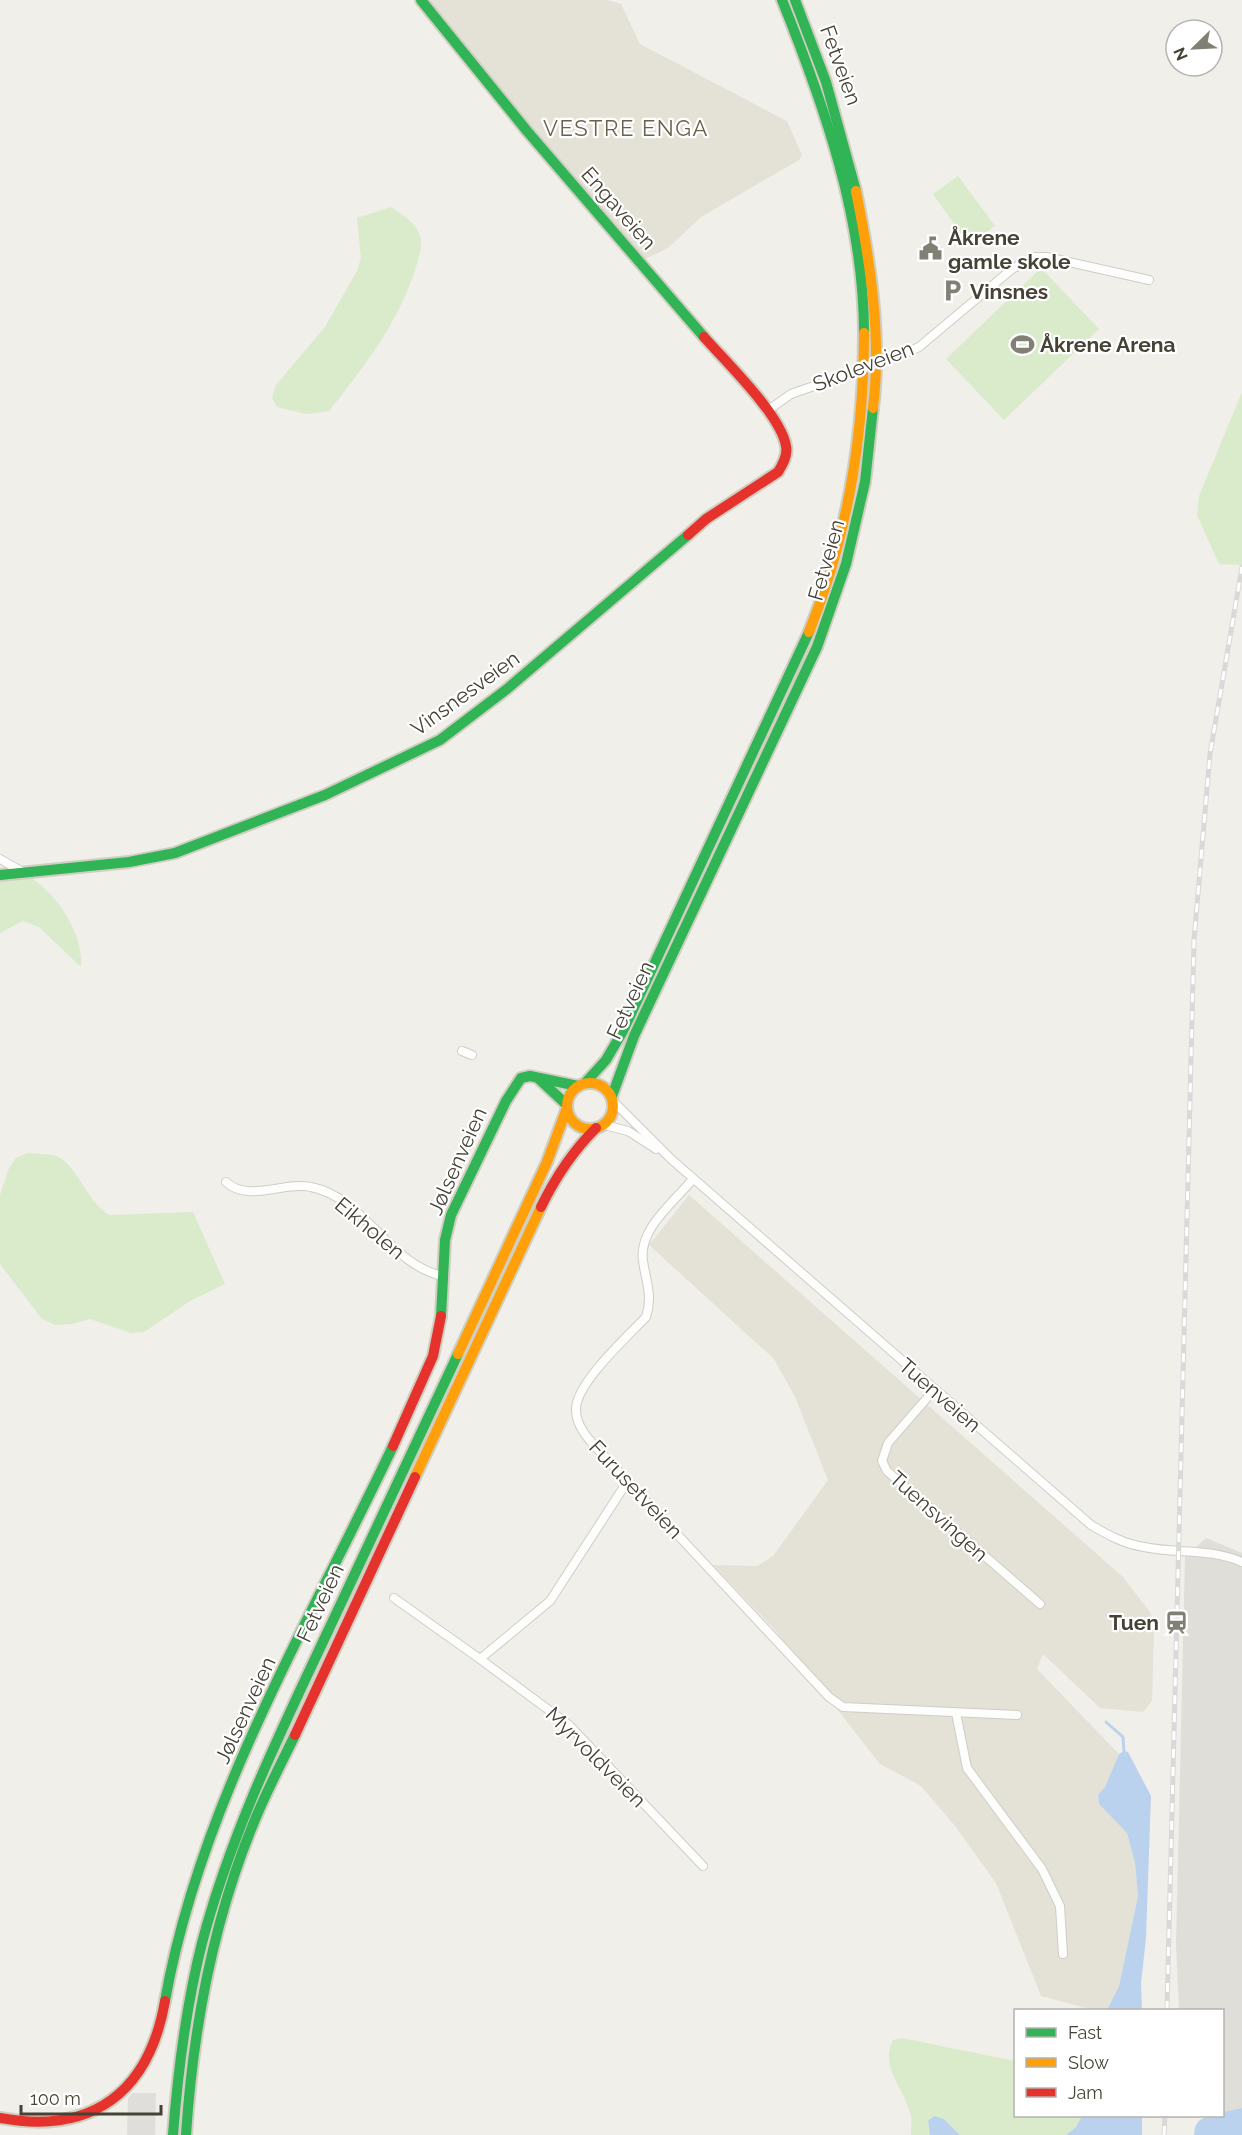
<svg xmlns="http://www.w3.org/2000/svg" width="1242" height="2135" viewBox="0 0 1242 2135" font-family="Raleway,sans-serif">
  <rect width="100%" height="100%" fill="#f0efea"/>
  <g fill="#e4e2d7">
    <path d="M421 0H607L621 4 640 44 787 121 802 155 799 160 701 217 668 248 639 262Z"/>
    <path d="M689 1195 1123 1577 1150 1612 1154 1630 1152 1701 1143 1712 1100 1708 1043 1654 1037 1669 1119 1754 1105 1787 1098 1795 1099 1804 1127 1833 1135 1863 1138 1896 1119 1986 1107 2010H1093L1041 1996 996 1883 955 1826 921 1786 880 1764 775 1630 713 1565 757 1566 773 1556 828 1480 795 1397 774 1359 649 1245Z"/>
  </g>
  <path fill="#e0ded8" d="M1206 1538 1242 1553V2108L1223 2112 1222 2010H1179L1176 1944 1185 1557Z"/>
  <g fill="#d9ebca">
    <path d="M958 176 995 226 969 245 933 194Z"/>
    <path d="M391 207C403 215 419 225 421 240 422 248 418 260 416 267 399 322 364 367 329 411L306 414 277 407 272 398 276 385 325 327 357 271 361 258 357 218Z"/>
    <path d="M1041 268 1099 329 1004 420 946 359Z"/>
    <path d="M1242 392V565L1219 564 1197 515 1199 496Z"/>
    <path d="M23 873C54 889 84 932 81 967L39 927 23 921 0 933V877Z"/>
    <path d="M28 1153C37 1154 48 1154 56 1156 77 1164 86 1201 109 1215L193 1212 225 1284 190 1301 144 1332 131 1333 90 1319 72 1324 55 1325 42 1319 0 1264V1195L9 1168 16 1158Z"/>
    <path d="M902 2038 1015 2061 1016 2116H1082L1076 2127 1066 2135H960L944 2119 928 2121 930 2135H911C911 2129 912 2122 911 2116 905 2089 879 2067 893 2040Z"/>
  </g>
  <path fill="#dfdeda" d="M133 2093H156L155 2135H127L128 2098Z"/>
  <g fill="#bbd2ee">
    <path d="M1124 1751 1128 1752 1151 1796 1146 1938 1141 1984 1142 2010H1107L1119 1986 1138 1896 1135 1863 1127 1833 1099 1804 1098 1795 1105 1787 1119 1754Z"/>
    <path d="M1242 2108V2135H1194C1195 2117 1206 2116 1222 2116L1223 2112Z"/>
    <path d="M934 2116 944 2119 960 2135H930L928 2121Z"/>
    <path d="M1082 2116H1142V2135H1066L1076 2127Z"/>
  </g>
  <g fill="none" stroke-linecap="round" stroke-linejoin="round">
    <path stroke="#bbd2ee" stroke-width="3" d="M1106 1722 1123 1737 1124 1752"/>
    <defs>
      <g id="street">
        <path d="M906 353 919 347 1012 269 1034 257H1047L1149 280"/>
        <path d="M767 411 791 394 831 380"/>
        <path d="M0 859 23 872"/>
        <path d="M462 1051 472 1055"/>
        <path d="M613 1101 671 1159 1091 1525C1108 1535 1124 1544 1144 1547 1177 1554 1211 1548 1242 1562"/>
        <path d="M604 1125 628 1131 656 1149"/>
        <path d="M693 1179C675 1201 638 1229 643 1261 646 1282 653 1296 646 1317 628 1336 575 1384 576 1410 576 1422 584 1434 592 1443L829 1697 843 1707 1017 1715"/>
        <path d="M226 1182C248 1203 285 1181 311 1187 366 1198 389 1265 443 1276"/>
        <path d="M934 1390 888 1443 882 1461 887 1471 1040 1604"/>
        <path d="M394 1598 480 1659 550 1601 627 1482"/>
        <path d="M480 1659 569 1725 703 1866"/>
        <path d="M956 1713 967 1768 1042 1869 1060 1906 1063 1954"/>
      </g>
      <g id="fast">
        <path d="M421 0 527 131 704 337"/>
        <path d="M782 0C824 105 864 218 864 333"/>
        <path d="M795 0 826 82 856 191"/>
        <path d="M0 875 129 862 175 853 325 795 440 740 507 689 688 535"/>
        <path d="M539 1079 567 1105"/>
        <path d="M586 1082 606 1060 623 1031 809 632"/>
        <path d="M612 1096 634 1036 817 647 846 564 865 482 873 408"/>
        <path d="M441 1316 445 1240 451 1215 506 1101 521 1078 530 1076 578 1086"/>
        <path d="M165 2001C200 1803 308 1626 393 1446"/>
        <path d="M173 2135C178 2070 186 2006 202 1943 231 1833 281 1731 329 1629 372 1537 415 1445 458 1354"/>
        <path d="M186 2135C193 2028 213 1921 254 1822 266 1792 281 1764 295 1735"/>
      </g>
      <g id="slow">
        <path d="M856 191C870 261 882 337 873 408"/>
        <path d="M809 632C848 536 864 436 864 333"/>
        <circle cx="590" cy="1106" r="23"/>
        <path d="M458 1354 547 1162 567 1108"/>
        <path d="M415 1477 541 1207"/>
      </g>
      <g id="jam">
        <path d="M688 535 706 519 778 472C783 464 788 455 786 446 781 415 726 362 704 337"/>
        <path d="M541 1207C556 1176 572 1152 596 1128"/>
        <path d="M393 1446 433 1356 441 1316"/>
        <path d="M295 1735 415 1477"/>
        <path d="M0 2118C93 2135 149 2092 165 2001"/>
      </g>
    </defs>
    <use href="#street" stroke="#cecdc8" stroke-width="10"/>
    <use href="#fast" stroke="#d0cec1" stroke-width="14"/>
    <use href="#slow" stroke="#d0cec1" stroke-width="14"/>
    <use href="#jam" stroke="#d0cec1" stroke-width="14"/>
    <use href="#street" stroke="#fdfdfc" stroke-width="8"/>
    <use href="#fast" stroke="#30b455" stroke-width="10"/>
    <use href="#slow" stroke="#ff9f0a" stroke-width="10"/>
    <use href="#jam" stroke="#e5322d" stroke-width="10"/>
    <defs>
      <g id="rail">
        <path d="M1167 2010 1194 940 1210 754 1242 567"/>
        <path d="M1164 2135 1165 2116"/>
      </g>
    </defs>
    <use href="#rail" stroke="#d9d9d8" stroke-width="5"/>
    <use href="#rail" stroke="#fff" stroke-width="3" stroke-dasharray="9" stroke-linecap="butt"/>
    <defs>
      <path id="street-bridge" d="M831 380 906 353"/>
    </defs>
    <use href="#street-bridge" stroke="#cecdc8" stroke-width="10" stroke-linecap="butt"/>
    <use href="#street-bridge" stroke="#fdfdfc" stroke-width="8"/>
  </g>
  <defs>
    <symbol id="civic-bare" viewBox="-9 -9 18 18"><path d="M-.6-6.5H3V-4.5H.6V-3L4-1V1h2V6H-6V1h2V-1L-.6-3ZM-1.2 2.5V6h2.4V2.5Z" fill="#827f75" stroke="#fff" stroke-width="2.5" paint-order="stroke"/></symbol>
    <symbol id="parking-bare" viewBox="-9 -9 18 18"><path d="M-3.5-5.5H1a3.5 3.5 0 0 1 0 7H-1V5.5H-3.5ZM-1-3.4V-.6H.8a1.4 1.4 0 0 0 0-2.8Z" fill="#827f75" stroke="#fff" stroke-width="2.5" paint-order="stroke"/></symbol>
    <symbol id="stadium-bare" viewBox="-9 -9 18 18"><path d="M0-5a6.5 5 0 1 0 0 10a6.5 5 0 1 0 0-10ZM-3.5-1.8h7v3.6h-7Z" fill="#827f75" stroke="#fff" stroke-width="2.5" paint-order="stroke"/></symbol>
    <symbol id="station-bare" viewBox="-9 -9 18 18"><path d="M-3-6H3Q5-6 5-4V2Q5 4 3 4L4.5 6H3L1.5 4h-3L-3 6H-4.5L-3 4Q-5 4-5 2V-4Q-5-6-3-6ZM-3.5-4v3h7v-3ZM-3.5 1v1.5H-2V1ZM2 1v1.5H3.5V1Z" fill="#827f75" stroke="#fff" stroke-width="2.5" paint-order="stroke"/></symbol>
  </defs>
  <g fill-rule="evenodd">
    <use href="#civic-bare" x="914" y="232" width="33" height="33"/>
    <use href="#parking-bare" x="936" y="274" width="33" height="33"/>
    <use href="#stadium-bare" x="1006" y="328" width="33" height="33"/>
    <use href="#station-bare" x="1160" y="1606" width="33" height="33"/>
  </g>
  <g text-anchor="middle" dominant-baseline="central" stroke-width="4.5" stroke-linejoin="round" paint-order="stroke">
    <g font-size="21" fill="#464236" stroke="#fff">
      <text transform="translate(841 65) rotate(70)">Fetveien</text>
      <text transform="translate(619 208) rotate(49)">Engaveien</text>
      <text transform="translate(863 366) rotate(-21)">Skoleveien</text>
      <text transform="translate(826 560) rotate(-74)">Fetveien</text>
      <text transform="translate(465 693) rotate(-36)">Vinsnesveien</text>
      <text transform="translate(630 1000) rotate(-65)">Fetveien</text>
      <text transform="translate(457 1161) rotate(-66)">Jølsenveien</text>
      <text transform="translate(370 1228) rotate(40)">Eikholen</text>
      <text transform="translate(940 1395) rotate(41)">Tuenveien</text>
      <text transform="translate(636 1489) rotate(47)">Furusetveien</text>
      <text transform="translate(939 1516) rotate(42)">Tuensvingen</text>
      <text transform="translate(320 1603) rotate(-65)">Fetveien</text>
      <text transform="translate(245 1710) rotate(-65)">Jølsenveien</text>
      <text transform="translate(596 1757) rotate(45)">Myrvoldveien</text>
    </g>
    <g font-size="21" font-weight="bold" fill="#464236" stroke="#fff" text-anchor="start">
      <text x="948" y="237">Åkrene<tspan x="948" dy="24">gamle skole</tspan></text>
      <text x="970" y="291">Vinsnes</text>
      <text x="1040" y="344">Åkrene Arena</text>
      <text x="1159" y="1622" text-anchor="end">Tuen</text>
    </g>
    <g font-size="22" letter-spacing="1.5" fill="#69624d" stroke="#fff">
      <text x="626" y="128">VESTRE ENGA</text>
    </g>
  </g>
  <rect x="1014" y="2009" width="210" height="108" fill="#ffffff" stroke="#b5b3af" stroke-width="1.5"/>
  <rect x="1026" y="2028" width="30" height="9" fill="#30b455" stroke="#b5b3af" stroke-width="1.5"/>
  <text x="1068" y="2039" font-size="18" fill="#464236">Fast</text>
  <rect x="1026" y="2058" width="30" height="9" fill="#ff9f0a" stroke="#b5b3af" stroke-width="1.5"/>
  <text x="1068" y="2069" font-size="18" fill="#464236">Slow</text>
  <rect x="1026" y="2088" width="30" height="9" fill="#e5322d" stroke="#b5b3af" stroke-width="1.5"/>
  <text x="1068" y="2099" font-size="18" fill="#464236">Jam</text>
  <g transform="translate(1194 48) rotate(246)"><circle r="28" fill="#ffffff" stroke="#b5b3af" stroke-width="1.5"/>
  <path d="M0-4.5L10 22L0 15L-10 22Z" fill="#827f75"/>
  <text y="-9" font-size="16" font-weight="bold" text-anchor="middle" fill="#464236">N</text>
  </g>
  <path d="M21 2105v9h140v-9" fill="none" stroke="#464236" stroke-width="3"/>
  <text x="30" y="2105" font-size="18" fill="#464236" stroke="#ffffff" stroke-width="4.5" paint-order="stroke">100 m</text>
</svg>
